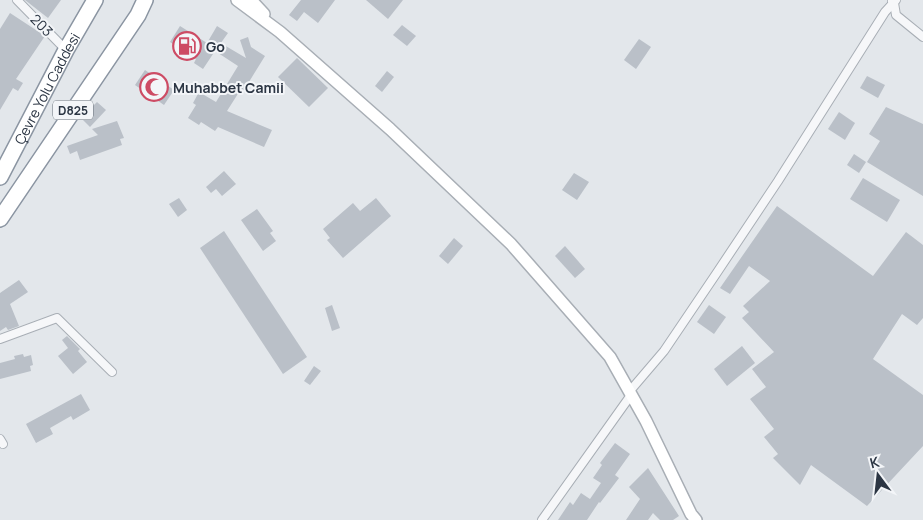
<svg xmlns="http://www.w3.org/2000/svg" width="923" height="520" viewBox="0 0 923 520" font-family="Manrope,sans-serif">
  <rect width="100%" height="100%" fill="#e3e7eb"/>
  <g fill="#bac0c8">
    <path d="M25 0H61L48 18Z"/>
    <path d="M301 0H335L318 23 304 12 297 21 289 15Z"/>
    <path d="M366 0H403L388 19Z"/>
    <path d="M10 13 45 36 16 79 23 83 18 91 13 88 0 110V29Z"/>
    <path d="M402 25 416 36 407 46 393 35Z"/>
    <path d="M180 26 207 43 217 26 228 33 218 47 224 45 246 58 240 40 248 37 251 47 265 56 244 90 241 89 227 111 272 130 264 147 218 127 215 131 201 122 199 125 188 118 196 105 193 103 199 92 216 102 238 66 215 51 203 69 194 63 196 59 170 42Z"/>
    <path d="M639 39 651 47 636 69 624 60Z"/>
    <path d="M297 58 328 88 309 107 278 77Z"/>
    <path d="M145 70 174 90 164 105 135 85Z"/>
    <path d="M387 71 394 77 382 92 375 86Z"/>
    <path d="M867 76 885 85 878 98 860 88Z"/>
    <path d="M97 102 106 110 90 127 81 118Z"/>
    <path d="M886 107 923 124V196L867 162 880 141 869 134Z"/>
    <path d="M839 112 855 123 845 140 828 129Z"/>
    <path d="M117 121 124 138 120 139 122 145 80 160 77 151 70 154 67 146 98 135 92 129Z"/>
    <path d="M854 154 866 162 859 173 847 165Z"/>
    <path d="M224 171 236 184 222 196 216 189 211 193 206 187Z"/>
    <path d="M574 173 589 182 577 200 562 190Z"/>
    <path d="M863 178 900 200 887 222 850 199Z"/>
    <path d="M179 198 187 210 178 217 169 204Z"/>
    <path d="M376 198 391 216 343 258 327 240 330 238 323 229 353 203 360 211Z"/>
    <path d="M777 206 873 276 906 232 923 245V318L917 325 902 314 873 359 923 395V446L867 506 811 465 800 485 773 458 778 454 764 437 774 429 750 399 766 387 752 369 774 352 742 318 749 312 743 306 770 281 749 266 730 294 720 288Z"/>
    <path d="M257 209 273 231 270 233 276 241 263 251 241 220Z"/>
    <path d="M224 231 307 357 283 374 200 248Z"/>
    <path d="M454 238 463 246 448 264 439 256Z"/>
    <path d="M565 246 585 269 575 278 555 256Z"/>
    <path d="M19 280 28 292 10 304 19 326 8 330 6 327 0 331V293Z"/>
    <path d="M332 305 340 328 332 331 325 308Z"/>
    <path d="M709 305 726 317 714 334 697 322Z"/>
    <path d="M67 336 80 349 78 351 87 362 73 374 58 356 68 348 62 340Z"/>
    <path d="M742 346 755 363 727 386 714 369Z"/>
    <path d="M23 354 24 357 31 355 33 365 30 366 31 371 0 379V363L15 359 14 356Z"/>
    <path d="M314 366 321 371 310 385 304 381Z"/>
    <path d="M81 394 90 410 73 420 71 416 50 428 53 434 36 443 26 424Z"/>
    <path d="M615 443 630 454 615 475 619 478 600 503 599 502 587 520H558L570 502 573 505 581 493 590 499 601 483 593 478 602 465 600 463Z"/>
    <path d="M648 468 679 516 673 520H660L653 513 648 520H626L640 499 629 487Z"/>
  </g>
  <g fill="none" stroke-linecap="round" stroke-linejoin="round">
    <defs>
      <g id="street">
        <path d="M17 0 66 50"/>
        <path d="M892 1 894 3 896 15 923 37"/>
        <path d="M0 339 57 318 112 372"/>
        <path d="M629 392 664 351 716 274 778 181 885 12 896 0"/>
        <path d="M0 439 3 444"/>
        <path d="M542 520 631 395"/>
      </g>
      <g id="secondary">
        <path d="M237 0 280 32 390 129 511 244 610 357 646 421 691 514 696 520"/>
        <path d="M251 0 264 14"/>
      </g>
      <g id="highway">
        <path id="s1" d="M0 177 66 50 95 0"/>
        <path d="M0 219 138 15 145 0"/>
      </g>
    </defs>
    <use href="#street" stroke="#a8aeb5" stroke-width="10"/>
    <use href="#secondary" stroke="#a8aeb5" stroke-width="14"/>
    <use href="#highway" stroke="#8b95a2" stroke-width="18"/>
    <use href="#street" stroke="#f6f7f9" stroke-width="8"/>
    <use href="#secondary" stroke="#fff" stroke-width="11"/>
    <use href="#highway" stroke="#fff" stroke-width="15"/>
  </g>
  <defs>
    <symbol id="fuel-ring" viewBox="-11 -11 22 22"><circle r="9.5" fill="#f3f5f8" stroke="#cd4b64" stroke-width="1.5"/><path d="M-5.5-6h7V0h2V4h1.3V-2.5L3-4.5l.8-.8L6-3V5H2.5V1h-1V6h-7ZM-4.2-4.7v3.2H.2V-4.7Z" fill="#cd4b64"/></symbol>
    <symbol id="mosque-ring" viewBox="-11 -11 22 22"><circle r="9.5" fill="#f3f5f8" stroke="#cd4b64" stroke-width="1.5"/><path d="M3.5-4.9A6 6 0 1 0 3.5 4.9A5 5 0 1 1 3.5-4.9Z" fill="#cd4b64"/></symbol>
  </defs>
  <g fill-rule="evenodd">
    <use href="#fuel-ring" x="171" y="30" width="32" height="32"/>
    <use href="#mosque-ring" x="138" y="71" width="32" height="32"/>
  </g>
  <g text-anchor="middle" dominant-baseline="central" stroke-width="4" stroke-linejoin="round" paint-order="stroke">
    <rect fill="#f3f5f8" stroke="#676f79" stroke-width="1" x="53" y="100.5" width="40" height="19" rx="4"/>
    <g font-size="12" font-weight="bold" fill="#2b3543">
      <text x="73" y="110">D825</text>
    </g>
    <g font-size="14" fill="#2b3543" stroke="#f3f5f8">
      <text transform="translate(42 25) rotate(45)">203</text>
      <text stroke="none"><textPath href="#s1" startOffset="100">Çevre Yolu Caddesi</textPath></text>
    </g>
    <g font-size="14" font-weight="bold" fill="#2b3543" stroke="#f3f5f8" text-anchor="start">
      <text x="206" y="46">Go</text>
      <text x="173" y="87">Muhabbet Camii</text>
    </g>
  </g>
  <g transform="translate(878 475) rotate(345)" stroke="#f3f5f8" stroke-width="4" paint-order="stroke">
  <path d="M0-4L9 19L0 12L-9 19Z" fill="#2b3543"/>
  <text y="-8" font-size="14" font-weight="bold" text-anchor="middle" fill="#2b3543">K</text>
  </g>
</svg>
